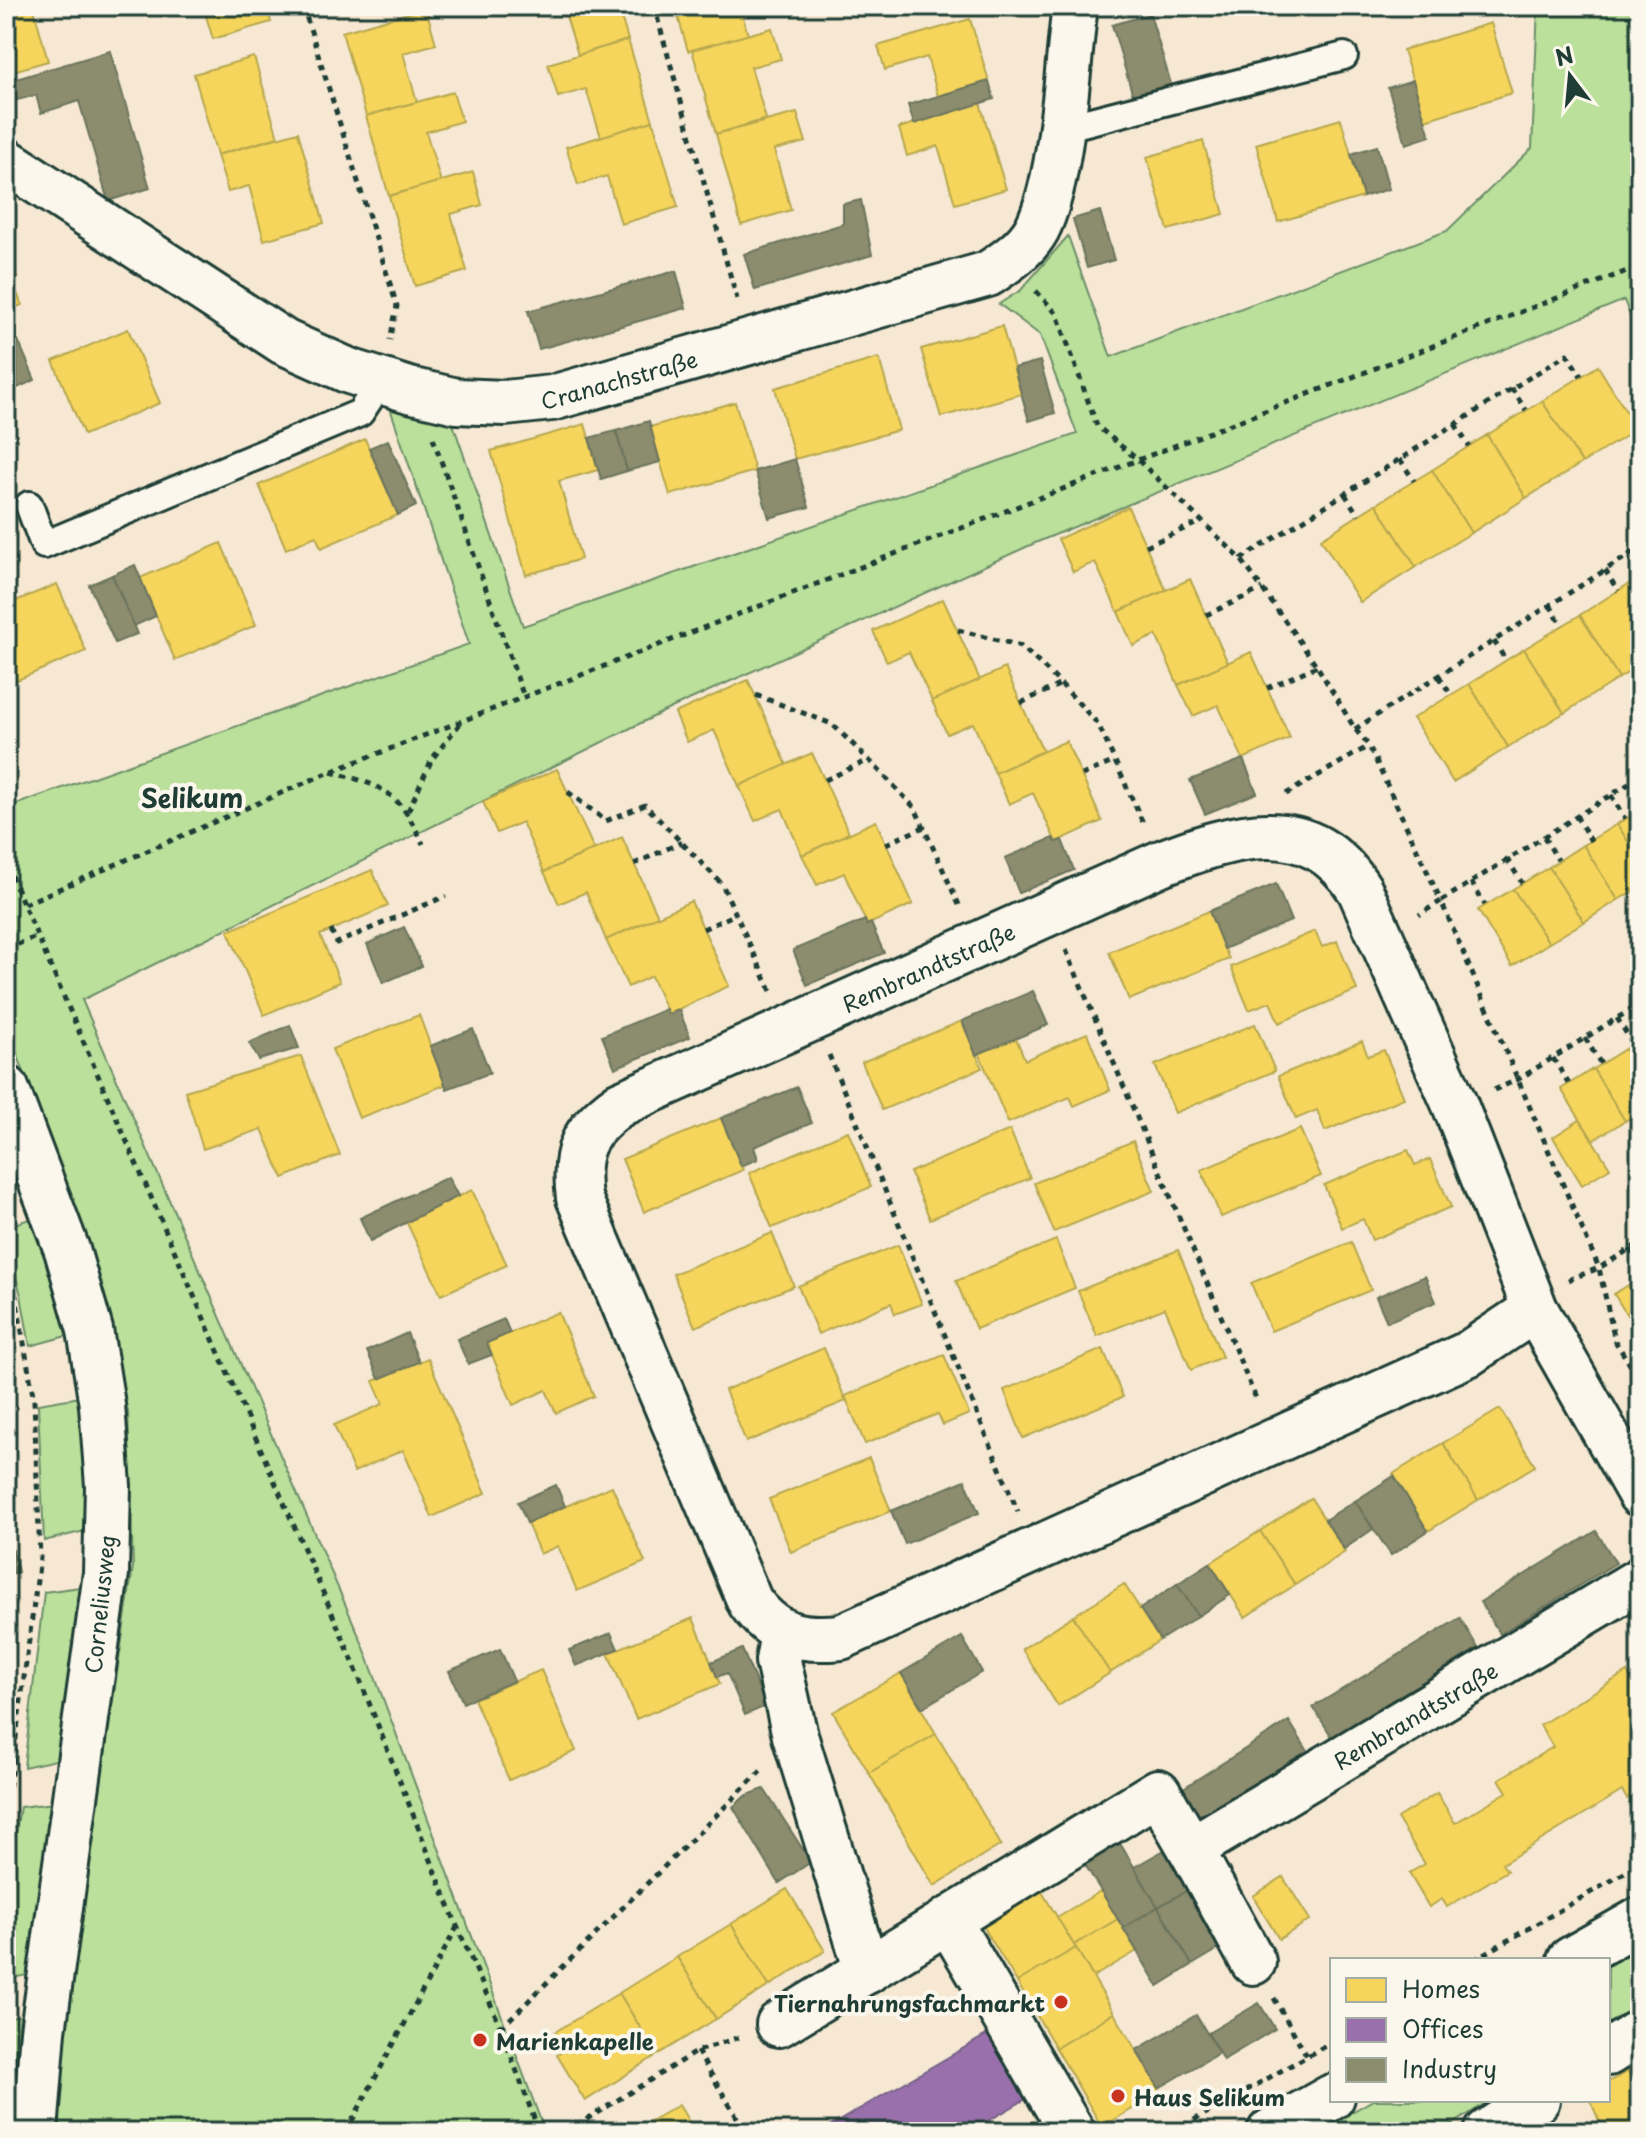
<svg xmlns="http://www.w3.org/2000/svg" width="1646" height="2138" viewBox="0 0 1646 2138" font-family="'Playpen Sans',sans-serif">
  <rect width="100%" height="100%" fill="#f6e8d3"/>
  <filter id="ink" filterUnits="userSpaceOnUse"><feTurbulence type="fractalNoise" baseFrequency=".0125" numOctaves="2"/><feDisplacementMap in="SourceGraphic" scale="16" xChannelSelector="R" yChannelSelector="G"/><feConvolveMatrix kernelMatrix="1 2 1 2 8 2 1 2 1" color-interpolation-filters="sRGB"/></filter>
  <g filter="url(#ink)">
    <g fill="#bae09b" stroke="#6c8e68" stroke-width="2">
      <path d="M1538 6H1640V343L1624 300 1035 543 669 709 82 1000 363 1645 545 2132H60L56 2075 133 1567 128 1412 99 1279 6 1023V808L469 644 389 405 452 421 523 626 1077 434 1040 335 999 304 1021 290 1068 236 1111 357 1447 231 1532 148Z"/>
      <path d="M35 1217 70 1335 30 1346 21 1295 6 1242V1227Z"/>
      <path d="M80 1397 89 1530 44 1541 38 1404Z"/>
      <path d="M88 1586 65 1758 24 1767 44 1592Z"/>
      <path d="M55 1803 28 1975 6 1979V1891L20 1807Z"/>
      <path d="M1640 1947V2003L1608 2024V1966Z"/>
      <path d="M20 2016 11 2102 6 2103V2018Z"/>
      <path d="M1373 2100H1490L1441 2132H1317Z"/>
    </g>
    <g fill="#f6d55c" stroke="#b6a750" stroke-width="2">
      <path d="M6 6H33L48 61 6 73Z"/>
      <path d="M203 6H267L271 22 213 39Z"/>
      <path d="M563 6H618L628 40 578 55Z"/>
      <path d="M675 6H740L748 35 688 51Z"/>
      <path d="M426 8 436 44 403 53 417 102 366 116 342 32Z"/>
      <path d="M970 19 989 81 938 96 927 57 885 70 878 46Z"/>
      <path d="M1491 23 1512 93 1425 120 1403 50Z"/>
      <path d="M772 28 781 59 751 67 766 119 716 134 692 50Z"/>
      <path d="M628 40 653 121 601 137 586 89 558 97 548 64Z"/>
      <path d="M254 57 278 137 217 155 194 74Z"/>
      <path d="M453 92 462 121 426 132 441 182 389 196 366 116Z"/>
      <path d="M980 103 1006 189 955 204 938 146 907 156 899 128Z"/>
      <path d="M797 113 806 142 774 150 791 210 741 225 716 134Z"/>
      <path d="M1341 119 1363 197 1278 222 1256 144Z"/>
      <path d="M653 121 678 207 621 224 607 176 578 185 566 147Z"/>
      <path d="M298 132 324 223 264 240 249 186 228 192 217 155Z"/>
      <path d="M1203 141 1224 214 1168 230 1147 157Z"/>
      <path d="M473 172 482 205 451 214 467 271 415 286 389 196Z"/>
      <path d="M6 252 17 278 12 281 22 305 6 311Z"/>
      <path d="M1002 326 1021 394 941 417 921 349Z"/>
      <path d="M128 329 160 403 84 435 53 361Z"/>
      <path d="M879 358 899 430 795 459 775 388Z"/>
      <path d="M1598 366 1637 429 1582 463 1542 401Z"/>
      <path d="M1542 401 1582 463 1526 498 1487 435Z"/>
      <path d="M735 402 755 471 670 495 650 427Z"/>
      <path d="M585 424 598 470 559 481 581 559 526 575 491 451Z"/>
      <path d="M1487 435 1526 498 1471 533 1432 470Z"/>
      <path d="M365 439 398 515 321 548 316 536 286 549 259 485Z"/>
      <path d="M1432 470 1471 533 1416 567 1376 504Z"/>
      <path d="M1376 504 1416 567 1360 602 1321 539Z"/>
      <path d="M1128 507 1166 590 1118 612 1095 562 1073 572 1058 539Z"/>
      <path d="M221 543 256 625 175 660 140 578Z"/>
      <path d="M1190 579 1228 663 1178 685 1156 635 1133 646 1118 612Z"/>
      <path d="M1635 580 1640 588V665L1619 678 1580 615Z"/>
      <path d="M57 584 86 651 15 681 6 660V605Z"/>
      <path d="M943 599 980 680 932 701 909 652 887 662 873 631Z"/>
      <path d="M1580 615 1619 678 1564 713 1524 649Z"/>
      <path d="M1524 649 1564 713 1508 747 1469 684Z"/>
      <path d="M1251 652 1290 738 1243 759 1218 705 1193 716 1178 685Z"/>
      <path d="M1005 668 1043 751 995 773 973 723 947 734 932 701Z"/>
      <path d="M748 680 787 765 739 786 714 730 687 742 675 713Z"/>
      <path d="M1469 684 1508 747 1453 782 1413 718Z"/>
      <path d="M1066 741 1102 821 1056 842 1033 793 1009 804 995 773Z"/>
      <path d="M812 753 849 833 802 855 782 809 755 821 739 786Z"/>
      <path d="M557 769 594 849 544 872 522 822 497 833 483 802Z"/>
      <path d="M1640 810V861L1617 824Z"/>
      <path d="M876 821 913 904 867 925 844 873 817 885 802 855Z"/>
      <path d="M1617 824 1640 861V887L1618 900 1583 845Z"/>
      <path d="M622 837 658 916 606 940 586 892 559 904 544 872Z"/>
      <path d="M1583 845 1618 900 1584 922 1549 867Z"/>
      <path d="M1549 867 1584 922 1549 943 1513 889Z"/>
      <path d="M372 870 388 906 320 935 340 982 264 1015 228 931Z"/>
      <path d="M1513 889 1549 943 1512 966 1478 910Z"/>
      <path d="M691 901 729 986 668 1014 651 976 628 987 606 940Z"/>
      <path d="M1209 911 1229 959 1129 1000 1109 952Z"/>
      <path d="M1315 931 1322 947 1337 941 1357 990 1279 1023 1270 1002 1249 1010 1231 967Z"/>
      <path d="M419 1015 445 1085 359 1118 332 1049Z"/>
      <path d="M962 1021 982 1068 882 1110 862 1062Z"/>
      <path d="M1255 1024 1275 1071 1175 1113 1155 1065Z"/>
      <path d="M1087 1033 1110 1090 1074 1106 1070 1097 1008 1123 979 1053 1016 1038 1025 1060Z"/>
      <path d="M1640 1040V1073L1625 1049Z"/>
      <path d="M1362 1041 1368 1056 1384 1050 1404 1098 1325 1131 1317 1110 1296 1119 1278 1076Z"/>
      <path d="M1625 1049 1640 1073V1111L1625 1121 1593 1069Z"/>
      <path d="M301 1056 340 1155 283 1178 262 1129 203 1149 185 1091Z"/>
      <path d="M1593 1069 1625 1121 1593 1140 1561 1089Z"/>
      <path d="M721 1118 743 1170 644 1212 622 1159Z"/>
      <path d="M1580 1120 1610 1168 1582 1185 1553 1137Z"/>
      <path d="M1300 1129 1321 1176 1221 1217 1201 1170Z"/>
      <path d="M1010 1130 1030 1178 930 1219 910 1172Z"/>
      <path d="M848 1131 871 1187 772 1228 749 1173Z"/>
      <path d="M1133 1141 1154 1191 1054 1232 1034 1183Z"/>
      <path d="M1408 1150 1415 1165 1430 1159 1451 1207 1372 1240 1363 1219 1342 1228 1324 1185Z"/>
      <path d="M472 1190 507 1265 441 1295 406 1221Z"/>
      <path d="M772 1233 794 1286 695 1327 673 1274Z"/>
      <path d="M1056 1240 1075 1288 976 1329 956 1281Z"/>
      <path d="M1351 1242 1371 1290 1271 1331 1251 1283Z"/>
      <path d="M898 1245 922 1304 895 1314 891 1303 818 1334 798 1286Z"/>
      <path d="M1178 1250 1222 1357 1191 1370 1165 1308 1097 1336 1078 1291Z"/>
      <path d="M1638 1279 1640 1283V1336L1614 1294Z"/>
      <path d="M558 1312 594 1396 556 1413 546 1390 513 1405 487 1343Z"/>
      <path d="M824 1348 846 1401 746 1442 725 1390Z"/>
      <path d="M1103 1349 1123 1397 1023 1438 1004 1390Z"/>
      <path d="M944 1355 969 1414 943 1425 938 1414 865 1444 845 1396Z"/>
      <path d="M428 1358 486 1493 432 1517 403 1450 354 1472 334 1425 383 1404 373 1381Z"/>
      <path d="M1500 1409 1535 1466 1478 1500 1443 1443Z"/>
      <path d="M1443 1443 1478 1500 1428 1531 1393 1474Z"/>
      <path d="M869 1458 891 1511 791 1552 769 1499Z"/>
      <path d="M612 1486 645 1562 577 1591 558 1546 540 1554 527 1523Z"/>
      <path d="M1311 1498 1345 1552 1295 1585 1260 1531Z"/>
      <path d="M1260 1531 1295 1585 1245 1617 1210 1563Z"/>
      <path d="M1124 1584 1160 1640 1110 1673 1073 1616Z"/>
      <path d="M1073 1616 1110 1673 1058 1706 1022 1649Z"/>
      <path d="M693 1618 720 1684 636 1719 608 1653Z"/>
      <path d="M541 1670 576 1751 509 1780 474 1699Z"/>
      <path d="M1627 1672 1640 1694V1792L1627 1799 1622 1791 1502 1864 1507 1871 1447 1907 1442 1899 1429 1907 1409 1873 1425 1864 1397 1818 1437 1793 1455 1823 1507 1792 1499 1779 1553 1747 1540 1725Z"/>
      <path d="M901 1673 936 1734 869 1773 833 1712Z"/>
      <path d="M936 1734 1001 1845 934 1886 869 1773Z"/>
      <path d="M1283 1877 1310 1920 1279 1939 1253 1896Z"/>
      <path d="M1039 1887 1076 1948 1017 1982 980 1921Z"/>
      <path d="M787 1889 825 1951 769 1986 731 1924Z"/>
      <path d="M1101 1891 1118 1919 1074 1945 1057 1917Z"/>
      <path d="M1118 1919 1137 1951 1093 1977 1074 1945Z"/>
      <path d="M731 1924 769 1986 716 2019 677 1957Z"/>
      <path d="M1076 1948 1114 2013 1056 2048 1017 1982Z"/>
      <path d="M677 1957 716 2019 657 2055 619 1993Z"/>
      <path d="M619 1993 657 2055 585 2101 557 2055 567 2049 555 2032Z"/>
      <path d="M1114 2013 1161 2092 1102 2127 1056 2048Z"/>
      <path d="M1640 2064V2093L1628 2071Z"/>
      <path d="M1628 2071 1640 2093V2132H1604L1590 2100H1608V2082Z"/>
      <path d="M679 2105 695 2132H632L645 2124Z"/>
    </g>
    <path fill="#9970ab" stroke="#746187" stroke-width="2" d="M993 2031 1031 2096 969 2132H820Z"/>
    <g fill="#8c8c6e" stroke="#6b745d" stroke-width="2">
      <path d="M1150 14 1172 87 1134 99 1112 25Z"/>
      <path d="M110 51 150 188 108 201 79 101 41 113 36 95 6 103V82Z"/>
      <path d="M1413 80 1430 136 1406 144 1388 88Z"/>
      <path d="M989 81 994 99 914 124 908 105Z"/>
      <path d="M1377 146 1389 189 1363 197 1351 154Z"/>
      <path d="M861 200 872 255 755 290 744 254 843 224V204Z"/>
      <path d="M1100 211 1114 260 1087 268 1073 219Z"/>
      <path d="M676 271 686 308 539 349 528 311Z"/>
      <path d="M18 340 35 380 6 393V346Z"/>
      <path d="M1040 361 1055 413 1029 421 1014 368Z"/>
      <path d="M649 421 660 462 627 471 616 431Z"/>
      <path d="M616 431 627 471 601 479 589 438Z"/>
      <path d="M388 440 416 506 398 515 369 448Z"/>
      <path d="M795 459 809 507 769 518 755 471Z"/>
      <path d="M135 565 156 616 134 626 112 575Z"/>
      <path d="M112 575 137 634 115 643 89 585Z"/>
      <path d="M1243 759 1257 793 1205 814 1190 780Z"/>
      <path d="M1053 838 1056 842 1062 840 1074 870 1019 893 1005 858Z"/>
      <path d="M1276 884 1291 921 1224 949 1209 911Z"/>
      <path d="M865 920 867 925 871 923 884 953 807 985 793 950Z"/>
      <path d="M404 927 422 966 383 983 367 944Z"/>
      <path d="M1033 991 1048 1025 976 1055 962 1021Z"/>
      <path d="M666 1009 668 1014 679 1010 690 1037 615 1068 602 1036Z"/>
      <path d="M290 1025 299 1048 259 1060 249 1043Z"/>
      <path d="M473 1029 490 1073 447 1089 430 1046Z"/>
      <path d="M797 1087 812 1123 754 1147 758 1159 741 1166 721 1118Z"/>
      <path d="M448 1177 458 1196 370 1241 360 1218Z"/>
      <path d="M1425 1276 1436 1302 1387 1322 1376 1297Z"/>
      <path d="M504 1319 510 1333 487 1343 492 1355 468 1364 457 1339Z"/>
      <path d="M407 1333 419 1362 379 1379 367 1351Z"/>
      <path d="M1394 1476 1428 1531 1391 1555 1355 1501Z"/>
      <path d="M965 1480 979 1513 905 1544 891 1511Z"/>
      <path d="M556 1485 565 1506 527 1523 518 1502Z"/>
      <path d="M1355 1501 1373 1529 1344 1549 1325 1520Z"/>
      <path d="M1596 1531 1616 1563 1500 1634 1480 1602Z"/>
      <path d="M13 1550 18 1572 6 1575V1552Z"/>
      <path d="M1210 1563 1230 1595 1198 1616 1177 1584Z"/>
      <path d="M1177 1584 1198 1616 1160 1640 1140 1609Z"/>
      <path d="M1460 1618 1478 1648 1332 1737 1313 1707Z"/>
      <path d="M611 1633 618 1649 576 1666 569 1650Z"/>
      <path d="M962 1637 982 1672 922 1708 901 1673Z"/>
      <path d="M500 1649 514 1681 463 1703 449 1671Z"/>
      <path d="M742 1649 766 1706 745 1715 727 1673 717 1677 711 1662Z"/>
      <path d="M1289 1721 1309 1753 1197 1824 1177 1792Z"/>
      <path d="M764 1789 811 1862 779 1883 733 1807 745 1796Z"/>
      <path d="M1115 1835 1158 1907 1123 1928 1080 1856Z"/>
      <path d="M1166 1849 1190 1889 1158 1907 1134 1867Z"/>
      <path d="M1190 1889 1224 1946 1192 1965 1158 1907Z"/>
      <path d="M1158 1907 1192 1965 1158 1986 1123 1928Z"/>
      <path d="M1259 2003 1275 2029 1223 2060 1208 2033Z"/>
      <path d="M1196 2015 1219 2053 1159 2088 1136 2050Z"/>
    </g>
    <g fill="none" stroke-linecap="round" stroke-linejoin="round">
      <defs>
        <g id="service">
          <path d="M1059 129 1344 56"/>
          <path d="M29 505 44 545 360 413 382 380"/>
        </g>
        <g id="minor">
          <path id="s1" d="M6 161 284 342 349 371 409 390 457 401 505 403 552 398 988 274C1006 262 1026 249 1037 229 1063 178 1067 65 1075 6"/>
          <path d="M6 1088 67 1250 90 1330 102 1405 108 1486 106 1573 43 2031 35 2132"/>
          <path id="s2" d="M1535 1309 1468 1354 841 1637C801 1641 774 1636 750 1602L579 1198C573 1152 582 1131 620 1104L1161 863C1234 835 1309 810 1360 890L1455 1105 1535 1309 1640 1494"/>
          <path d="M783 1633 778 1661 795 1736 867 1971"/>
          <path d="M948 1920 1072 2132"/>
          <path id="s3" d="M1253 1962 1191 1849 1640 1580"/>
          <path d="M779 2024 1158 1792 1191 1849"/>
          <path d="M1608 2053 1640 2032"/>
          <path d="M1487 2132 1537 2100"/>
        </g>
        <g id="secondary">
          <path d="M1570 1960 1640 1920"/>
          <path d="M1270 2132 1332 2097"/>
        </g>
      </defs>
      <use href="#service" stroke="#1f3d34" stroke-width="32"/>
      <use href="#minor" stroke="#1f3d34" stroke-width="50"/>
      <use href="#secondary" stroke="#1f3d34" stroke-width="50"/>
      <g stroke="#1f3d34" stroke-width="5" stroke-dasharray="6 6" stroke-linecap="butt">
        <path d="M303 6 397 306 390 340"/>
        <path d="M654 6 737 299"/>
        <path d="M1036 291 1057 314 1097 426 1138 460 1241 559 1317 666 1355 729 1369 746 1441 901 1419 915"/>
        <path d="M1511 388 1526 410"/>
        <path d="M1455 424 1469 446"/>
        <path d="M433 438 524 697"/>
        <path d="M1400 459 1414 481"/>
        <path d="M1345 494 1358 515"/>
        <path d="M1146 546 1202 521"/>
        <path d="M1241 559 1567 354 1581 376"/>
        <path d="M1605 570 1618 591"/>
        <path d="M1550 605 1562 626"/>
        <path d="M1206 615 1262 589"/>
        <path d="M958 630 1021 646 1061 684 1098 724 1144 825"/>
        <path d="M1494 641 1506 661"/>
        <path d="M1439 676 1451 695"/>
        <path d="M1267 688 1317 666"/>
        <path d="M756 695 832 724 869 760 915 808 960 907"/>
        <path d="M1021 703 1061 684"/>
        <path d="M1355 729 1640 548"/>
        <path d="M331 772C385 786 399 792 423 844"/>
        <path d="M1082 775 1115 761"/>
        <path d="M1640 777 1441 901 1599 1268 1615 1341 1640 1380"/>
        <path d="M825 780 869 760"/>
        <path d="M568 792 606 821 645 805 722 884 771 991"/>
        <path d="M1286 794 1369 746"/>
        <path d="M1611 795 1625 819"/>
        <path d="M408 811 432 759 462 721"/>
        <path d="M1576 816 1591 841"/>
        <path d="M1544 837 1558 860"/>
        <path d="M886 844 924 827"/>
        <path d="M1507 859 1522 883"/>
        <path d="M6 864 349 1652 457 1926 501 2028 539 2132"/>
        <path d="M634 864 682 842"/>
        <path d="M1471 882 1485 905"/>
        <path d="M24 904 330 772 1640 266"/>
        <path d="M703 929 736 914"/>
        <path d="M331 930 337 943 446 896"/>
        <path d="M6 949 38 936"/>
        <path d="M1066 950 1257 1401"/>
        <path d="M1617 1018 1633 1044"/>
        <path d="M1585 1038 1601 1064"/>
        <path d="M829 1055 1018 1512"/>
        <path d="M1553 1058 1569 1084"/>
        <path d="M1494 1090 1517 1080 1640 1004"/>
        <path d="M1630 1249 1640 1265"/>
        <path d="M6 1271 16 1297 34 1401 40 1558 6 1812"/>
        <path d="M1568 1280 1599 1268 1640 1243"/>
        <path d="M1474 1960 1640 1864"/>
        <path d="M1274 1998 1307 2056"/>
        <path d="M501 2028 761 1771"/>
        <path d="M697 2051 746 2132"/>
        <path d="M346 2132 457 1927"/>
        <path d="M566 2132 697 2051 740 2037"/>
        <path d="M1173 2132 1332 2042"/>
      </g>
      <use href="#service" stroke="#fbf7ec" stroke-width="26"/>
      <use href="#minor" stroke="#fbf7ec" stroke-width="44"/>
      <use href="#secondary" stroke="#fbf7ec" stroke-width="44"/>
    </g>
  </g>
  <g fill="#c8321e" stroke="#fbf7ec" stroke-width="3">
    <circle cx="1061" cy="2002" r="8"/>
    <circle cx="480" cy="2040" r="8"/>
    <circle cx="1118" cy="2096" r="8"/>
  </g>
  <g text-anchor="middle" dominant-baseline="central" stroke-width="8" stroke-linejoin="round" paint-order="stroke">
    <g font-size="22" fill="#1f3d34" stroke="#fbf7ec">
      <text stroke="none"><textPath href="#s1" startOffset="680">Cranachstraße</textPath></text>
      <text stroke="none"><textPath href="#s2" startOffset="1758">Rembrandtstraße</textPath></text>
      <text transform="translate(99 1604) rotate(-84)">Corneliusweg</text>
      <text stroke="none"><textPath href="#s3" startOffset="390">Rembrandtstraße</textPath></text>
    </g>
    <g font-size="22" font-weight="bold" fill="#1f3d34" stroke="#fbf7ec" text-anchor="start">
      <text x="1045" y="2002" text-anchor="end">Tiernahrungsfachmarkt</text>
      <text x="496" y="2040">Marienkapelle</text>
      <text x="1134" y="2096">Haus Selikum</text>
    </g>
    <g font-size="26" font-weight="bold" fill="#1f3d34" stroke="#fbf7ec">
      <text x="192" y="797">Selikum</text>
    </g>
  </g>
  <rect width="1646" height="2138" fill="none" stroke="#fbf7ec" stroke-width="32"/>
  <rect x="16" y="16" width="1614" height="2106" fill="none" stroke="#1f3d34" stroke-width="3" filter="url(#ink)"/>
  <rect x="1330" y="1958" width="280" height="144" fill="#fbf7ec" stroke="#a3ada2" stroke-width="2"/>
  <rect x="1346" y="1978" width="40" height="24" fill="#f6d55c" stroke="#a3ada2" stroke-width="2"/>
  <text x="1402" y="1998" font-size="24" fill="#1f3d34">Homes</text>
  <rect x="1346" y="2018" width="40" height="24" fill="#9970ab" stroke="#a3ada2" stroke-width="2"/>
  <text x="1402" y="2038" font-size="24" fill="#1f3d34">Offices</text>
  <rect x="1346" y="2058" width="40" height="24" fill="#8c8c6e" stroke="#a3ada2" stroke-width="2"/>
  <text x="1402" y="2078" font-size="24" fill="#1f3d34">Industry</text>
  <g transform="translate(1570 76) rotate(344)" stroke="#fbf7ec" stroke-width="6" paint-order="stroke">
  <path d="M0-6L14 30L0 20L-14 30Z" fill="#1f3d34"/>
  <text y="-12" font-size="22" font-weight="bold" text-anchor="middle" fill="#1f3d34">N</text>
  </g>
</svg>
